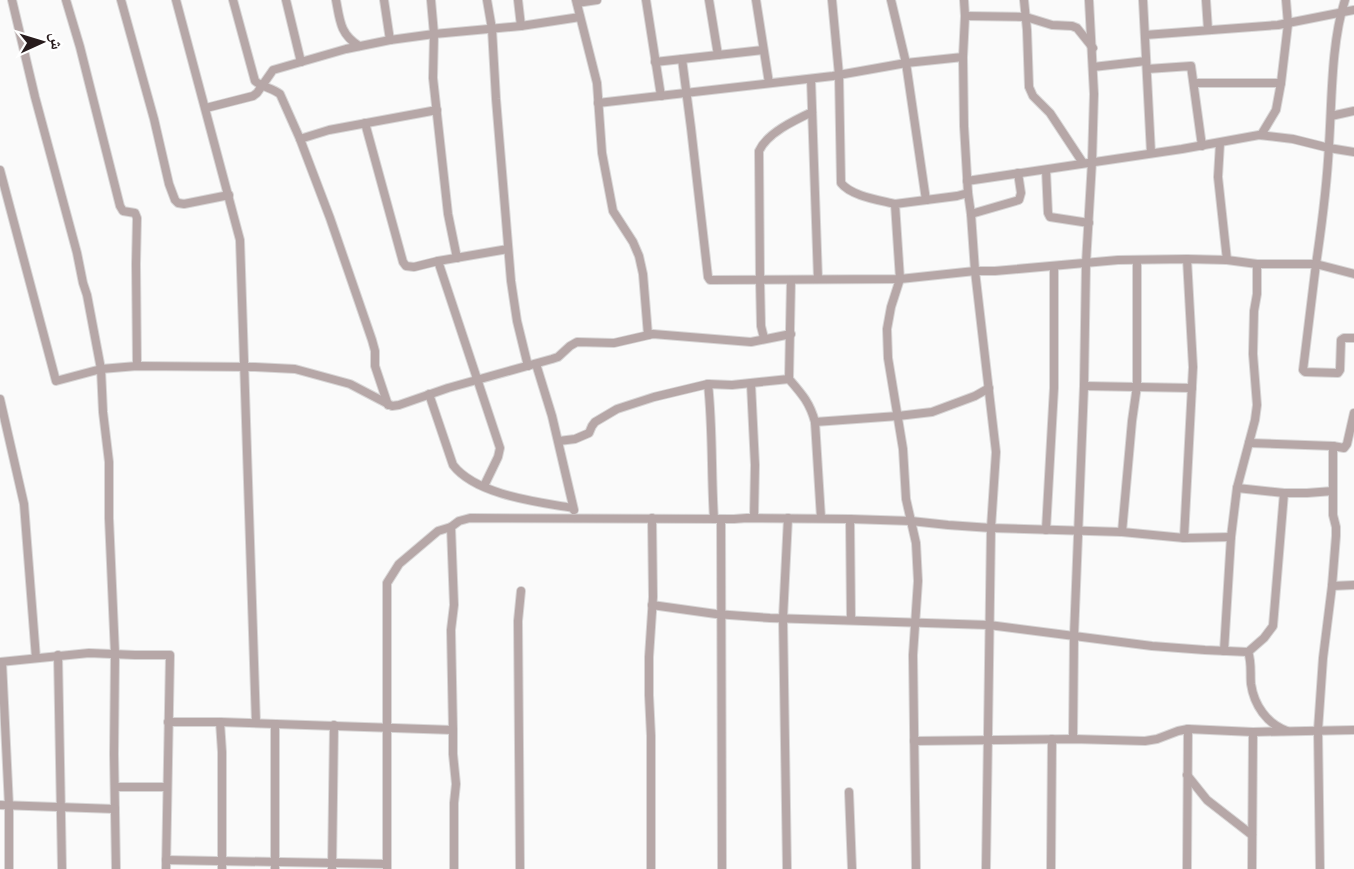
<svg xmlns="http://www.w3.org/2000/svg" width="1354" height="869" viewBox="0 0 1354 869" font-family="Roboto,'Noto Naskh Arabic',sans-serif">
  <rect width="100%" height="100%" fill="#fafafa"/>
  <g fill="none" stroke-linecap="round" stroke-linejoin="round">
    <defs>
      <g id="street">
        <path d="M12 0 35 97 77 253 83 283 87 295 101 369 103 412 109 462V518L115 654 114 754 116 869"/>
        <path d="M66 0 80 47 120 206 123 211 135 213 137 218 136 264 137 366"/>
        <path d="M121 0 154 119 169 184 175 200 178 203 184 204 229 195"/>
        <path d="M176 0 240 240 256 723"/>
        <path d="M233 0 255 81C262 87 272 88 280 94L300 139 330 218 372 340 375 351V366L388 405"/>
        <path d="M286 0 301 62"/>
        <path d="M336 0C340 21 340 34 359 46"/>
        <path d="M384 0 390 40"/>
        <path d="M431 0 434 34 433 78 448 214 457 258"/>
        <path d="M487 0 492 29 496 99 511 281 517 321 528 366"/>
        <path d="M518 0 521 26"/>
        <path d="M576 0 597 83 602 153 613 211 633 242 639 256 643 274 648 335"/>
        <path d="M646 0 661 96"/>
        <path d="M709 0 718 55"/>
        <path d="M756 0 769 83"/>
        <path d="M832 0 839 75 841 183C851 196 879 200 895 204"/>
        <path d="M891 0 906 63 926 200"/>
        <path d="M1024 0 1027 30 1029 87 1033 96 1050 113 1083 163"/>
        <path d="M1143 0 1151 153"/>
        <path d="M1206 0 1208 30"/>
        <path d="M577 3 597 0"/>
        <path d="M965 16 1026 17 1052 25 1072 26 1077 28 1093 48"/>
        <path d="M1145 35 1278 25 1354 10"/>
        <path d="M963 57 965 16 964 0"/>
        <path d="M682 59 691 128 708 277 710 280 900 279 975 271H995L1118 260 1187 259 1227 260 1257 264H1316C1322 224 1327 185 1329 145 1332 100 1331 43 1345 0"/>
        <path d="M655 62 763 50"/>
        <path d="M1093 67 1146 61"/>
        <path d="M1147 69 1191 66 1202 146"/>
        <path d="M811 79 818 279"/>
        <path d="M1194 83H1281"/>
        <path d="M598 103 833 76 906 63 963 57 964 126 968 193 971 214 975 271 996 452 991 528 986 869"/>
        <path d="M206 108 253 96 257 93 273 70 346 49 390 40 434 34 521 26 580 17"/>
        <path d="M1331 116 1354 111"/>
        <path d="M365 123 403 262 406 266 414 267 438 261 508 249"/>
        <path d="M1261 135 1276 110 1281 83 1288 24 1286 0"/>
        <path d="M300 139 329 130 437 110"/>
        <path d="M1220 143 1218 177 1227 260"/>
        <path d="M0 170 56 381 101 369 137 366 255 367 295 369 350 384 392 406 399 405 448 388 552 359 558 357 570 346 577 342 614 343 653 334 751 342 791 334"/>
        <path d="M1046 170 1048 213 1050 217 1089 223"/>
        <path d="M967 181 1182 149 1259 135 1293 139 1329 148 1354 152"/>
        <path d="M971 214 1019 200 1021 193 1018 173"/>
        <path d="M438 261 500 448 498 457 484 486"/>
        <path d="M1354 274 1316 264 1303 370 1305 372 1338 373 1340 370 1341 340 1344 338H1354"/>
        <path d="M791 280 789 379C802 394 810 403 815 422L821 518"/>
        <path d="M764 338 761 326 760 280 759 151C767 133 795 120 812 112"/>
        <path d="M536 364 552 416 574 510"/>
        <path d="M708 384C713 429 711 474 714 519"/>
        <path d="M751 384 755 465 754 518"/>
        <path d="M1084 386 1192 388"/>
        <path d="M429 394 453 465C476 495 538 502 573 508"/>
        <path d="M0 399 24 504 36 658"/>
        <path d="M815 422 898 416 932 412 975 396 989 388"/>
        <path d="M559 441 575 439 589 433 592 426 595 422 617 409 654 397 708 384 732 385 789 379"/>
        <path d="M1249 443 1333 446 1344 448 1347 444 1354 413"/>
        <path d="M1237 488 1284 493H1307L1333 491"/>
        <path d="M721 519 722 869"/>
        <path d="M850 519 851 620"/>
        <path d="M1046 530 1054 388V266"/>
        <path d="M1122 532 1132 421 1137 386V260"/>
        <path d="M1184 538 1193 367 1187 259"/>
        <path d="M1332 586 1354 585"/>
        <path d="M652 605 716 614 770 618 989 625 1152 646 1205 650 1248 652C1252 662 1250 674 1251 684 1254 705 1267 724 1287 731"/>
        <path d="M1224 651 1231 537 1237 488 1255 420 1257 405 1253 354 1254 311 1257 294V264"/>
        <path d="M1248 652 1264 638 1273 626 1284 493"/>
        <path d="M58 655 62 869"/>
        <path d="M0 662 89 653 135 655H170L166 869"/>
        <path d="M2 662 9 806V869"/>
        <path d="M168 722H220L453 730"/>
        <path d="M220 722 222 752V869"/>
        <path d="M275 724V869"/>
        <path d="M1073 739 1074 636 1084 386 1086 263 1092 162 1094 94 1089 0"/>
        <path d="M914 741 1073 739 1145 741 1157 739 1178 731 1188 729 1253 732 1354 730"/>
        <path d="M1187 775 1207 800 1252 835"/>
        <path d="M115 787H167"/>
        <path d="M849 792 852 869"/>
        <path d="M0 805 115 809"/>
        <path d="M166 860 387 864"/>
        <path d="M332 869 334 725"/>
        <path d="M387 869V583L399 564 438 531 451 527"/>
        <path d="M454 869V803L456 784 453 754V730L451 630 454 605 451 527 459 521 470 518 734 519 747 518 850 519 911 521 948 525 991 528 1122 532 1184 538 1231 537"/>
        <path d="M520 869 518 621 521 591"/>
        <path d="M651 869V736L649 695V657L653 597 652 518"/>
        <path d="M787 869 783 618 788 518"/>
        <path d="M916 869 913 655 918 581 916 543 906 499 903 449 888 358 887 329 891 307 900 279 895 204 957 196 968 193"/>
        <path d="M1051 869 1052 739"/>
        <path d="M1187 869 1188 729"/>
        <path d="M1252 869 1253 732"/>
        <path d="M1320 869 1318 730 1323 658 1332 586 1336 536V527L1333 515V446"/>
      </g>
    </defs>
    <use href="#street" stroke="#d8d6d6" stroke-width="10"/>
    <use href="#street" stroke="#b6a7a7" stroke-width="8"/>
  </g>
  <g transform="translate(42 42) rotate(86)" stroke="#ffffff" stroke-width="4.5" paint-order="stroke">
  <path d="M0-4.5L10 22L0 15L-10 22Z" fill="#271b1c"/>
  <text y="-9" font-size="16" font-weight="bold" text-anchor="middle" fill="#271b1c">ش</text>
  </g>
</svg>
